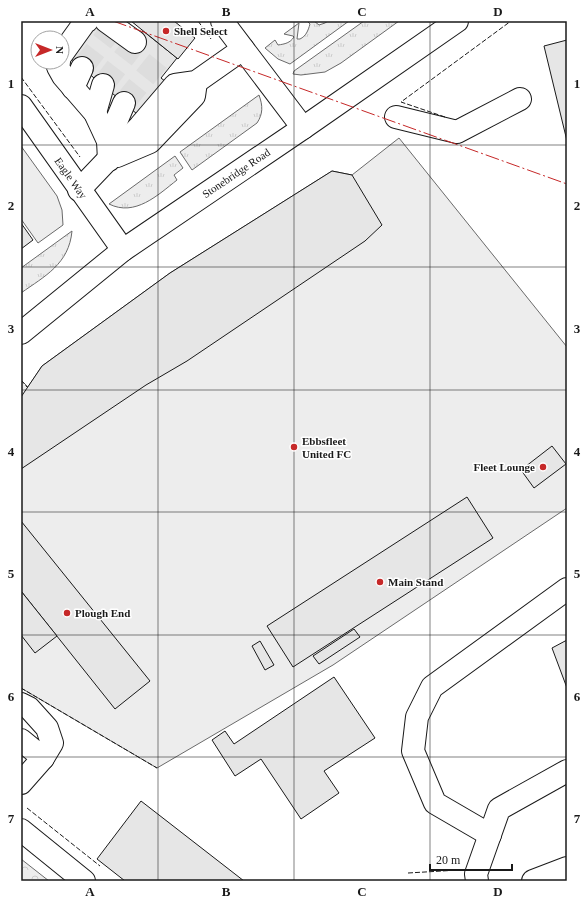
<svg xmlns="http://www.w3.org/2000/svg" width="588" height="902" viewBox="0 0 588 902" font-family="Georgia,serif">
  <defs>
    <pattern id="grass-tufts" width="24" height="20" patternUnits="userSpaceOnUse"><rect width="24" height="20" fill="#ededed"/><path d="M3 7l-1-3M5 7V3M7 7l1-3M15 17l-1-3M17 17v-4M19 17l1-3" fill="none" stroke="#cbcbcb"/></pattern>
    <pattern id="forest-crowns" width="20" height="18" patternUnits="userSpaceOnUse"><rect width="20" height="18" fill="#ededed"/><path d="M2 6a3 3 0 1 1 6 0M12 15a3 3 0 1 1 6 0" fill="none" stroke="#cbcbcb"/></pattern>
  </defs>
  <rect width="100%" height="100%" fill="#fff"/>
  <g fill="url(#grass-tufts)" stroke="#6a6a6a">
    <path d="M307 21H314L319 25 325 23 328 21H349L290 64 278 59 265 48 275 40 278 45C285 44 290 43 294 37L293 36 284 34 299 23 297 39H300C306 36 308 31 310 24Z"/>
    <path d="M364 21H399L341 63 325 72 301 75 293 74 294 71Z"/>
    <path d="M259 95C263 106 263 114 257 123L192 170 180 152Z"/>
    <path d="M175 156 183 168 174 175 177 180C158 195 135 217 109 204Z"/>
    <path d="M72 231C69 264 45 276 21 293V268Z"/>
  </g>
  <path fill="url(#forest-crowns)" stroke="#6a6a6a" d="M21 859 49 881H21Z"/>
  <g fill="#ededed" stroke="#6a6a6a">
    <path d="M399 138 567 347V508L333 665 157 768 21 688V380L28 387 42 366 170 273 332 171 352 175Z"/>
    <path d="M21 146 57 196 62 210 63 225 38 243 21 219Z"/>
  </g>
  <g fill="#e6e6e6" stroke="#1a1a1a">
    <path d="M91 21 127 51 143 31 177 58 161 78 170 85 143 119 63 52Z"/>
    <path d="M131 21H174L195 38 178 59Z"/>
    <path d="M567 40V141L544 46Z"/>
    <path d="M332 171 352 175 382 225 365 241 187 361 146 385 21 469V397L42 366 170 273Z"/>
    <path d="M21 223 33 240 21 249Z"/>
    <path d="M552 446 566 464 534 488 521 470Z"/>
    <path d="M467 497 493 538 293 667 267 626Z"/>
    <path d="M21 521 150 681 115 709 21 591Z"/>
    <path d="M21 591 57 636 35 653 21 635Z"/>
    <path d="M354 629 360 637 319 664 313 656Z"/>
    <path d="M567 640V688L552 648Z"/>
    <path d="M260 641 274 665 265 670 252 646Z"/>
    <path d="M334 677 375 738 324 771 339 793 301 819 261 759 235 776 212 740 225 731 234 744Z"/>
    <path d="M141 801 244 881H125L97 859Z"/>
  </g>
  <g fill="none" stroke-linecap="round" stroke-linejoin="round">
    <g stroke="#ddd" stroke-width="22" stroke-dasharray="22 11" stroke-linecap="butt">
      <path d="M82 68 108 34"/>
      <path d="M103 85 135 43"/>
      <path d="M124 103 158 61"/>
    </g>
    <defs>
      <g id="minor">
        <path d="M106 21 135 42"/>
        <path d="M222 21 303 128"/>
        <path d="M62 54 85 22 87 21"/>
        <path d="M59 62 58 67 63 76 95 113 108 141 109 160"/>
        <path d="M73 88 82 68"/>
        <path d="M21 106 123 250"/>
        <path d="M95 113 103 85"/>
        <path d="M396 117 457 132 520 99"/>
        <path d="M108 141 124 103"/>
        <path d="M117 156 150 142 194 96 196 82"/>
        <path d="M79 190 140 126 175 85 196 82 243 49"/>
        <path d="M21 704 29 708 47 728 52 743 43 758 21 740"/>
        <path d="M21 783 43 758"/>
        <path d="M21 830 84 881"/>
        <path d="M490 835 435 803 413 751 417 717 432 687 567 589"/>
        <path d="M477 881 476 874 499 809 567 771"/>
        <path d="M533 881 567 868"/>
      </g>
      <path id="major" d="M21 333 123 250 303 128 457 21"/>
    </defs>
    <use href="#minor" stroke="#1a1a1a" stroke-width="24"/>
    <use href="#major" stroke="#1a1a1a" stroke-width="24"/>
    <use href="#minor" stroke="#fff" stroke-width="22"/>
    <use href="#major" stroke="#fff" stroke-width="22"/>
    <g stroke="#1a1a1a" stroke-width="1" stroke-dasharray="5 2" stroke-linecap="butt">
      <path d="M198 21 211 39"/>
      <path d="M21 77 80 157"/>
      <path d="M445 117 401 102 511 21"/>
      <path d="M21 380 27 387"/>
      <path d="M21 688 157 768"/>
      <path d="M27 808 100 866"/>
      <path d="M408 873 459 870"/>
    </g>
    <path stroke="#c62828" stroke-width="1" stroke-dasharray="14 3 2 3" stroke-linecap="butt" d="M113 21 567 184"/>
  </g>
  <path fill="none" stroke="#1a1a1a" stroke-width="1" stroke-opacity="0.55" d="M158 21V881M294 21V881M430 21V881M21 145H567M21 267H567M21 390H567M21 512H567M21 635H567M21 757H567"/>
  <g fill="#c62828" stroke="#fff" stroke-width="1.5">
    <circle cx="166" cy="31" r="4"/>
    <circle cx="294" cy="447" r="4"/>
    <circle cx="543" cy="467" r="4"/>
    <circle cx="380" cy="582" r="4"/>
    <circle cx="67" cy="613" r="4"/>
  </g>
  <g text-anchor="middle" dominant-baseline="central" stroke-width="3" stroke-linejoin="round" paint-order="stroke">
    <g font-size="11" font-weight="bold" fill="#1a1a1a" stroke="#fff" text-anchor="start">
      <text x="174" y="31">Shell Select</text>
      <text x="302" y="441">Ebbsfleet<tspan x="302" dy="13">United FC</tspan></text>
      <text x="535" y="467" text-anchor="end">Fleet Lounge</text>
      <text x="388" y="582">Main Stand</text>
      <text x="75" y="613">Plough End</text>
    </g>
    <g font-size="11" fill="#1a1a1a" stroke="#fff">
      <text transform="translate(236 173) rotate(-34)">Stonebridge Road</text>
      <text transform="translate(71 178) rotate(55)">Eagle Way</text>
    </g>
  </g>
  <rect width="588" height="902" fill="none" stroke="#ffffff" stroke-width="44"/>
  <g transform="translate(50 50) rotate(90)"><circle r="19" fill="#ffffff" stroke="#a3a3a3"/>
  <path d="M0-3L7 15L0 10L-7 15Z" fill="#c62828"/>
  <text y="-6" font-size="11" font-weight="bold" text-anchor="middle" fill="#1a1a1a">N</text>
  </g>
  <path d="M430 864v6h82v-6" fill="none" stroke="#1a1a1a" stroke-width="2"/>
  <text x="436" y="864" font-size="12" fill="#1a1a1a" stroke="#ffffff" stroke-width="3" paint-order="stroke">20 m</text>
  <rect x="22" y="22" width="544" height="858" fill="none" stroke="#1a1a1a" stroke-width="1.5"/>
  <g font-size="13" text-anchor="middle" font-weight="bold" fill="#1a1a1a">
    <text x="90" y="16">A</text>
    <text x="226" y="16">B</text>
    <text x="362" y="16">C</text>
    <text x="498" y="16">D</text>
    <text x="11" y="88">1</text>
    <text x="577" y="88">1</text>
    <text x="11" y="210">2</text>
    <text x="577" y="210">2</text>
    <text x="11" y="333">3</text>
    <text x="577" y="333">3</text>
    <text x="11" y="456">4</text>
    <text x="577" y="456">4</text>
    <text x="11" y="578">5</text>
    <text x="577" y="578">5</text>
    <text x="11" y="701">6</text>
    <text x="577" y="701">6</text>
    <text x="11" y="823">7</text>
    <text x="577" y="823">7</text>
    <text x="90" y="896">A</text>
    <text x="226" y="896">B</text>
    <text x="362" y="896">C</text>
    <text x="498" y="896">D</text>
  </g>
</svg>
